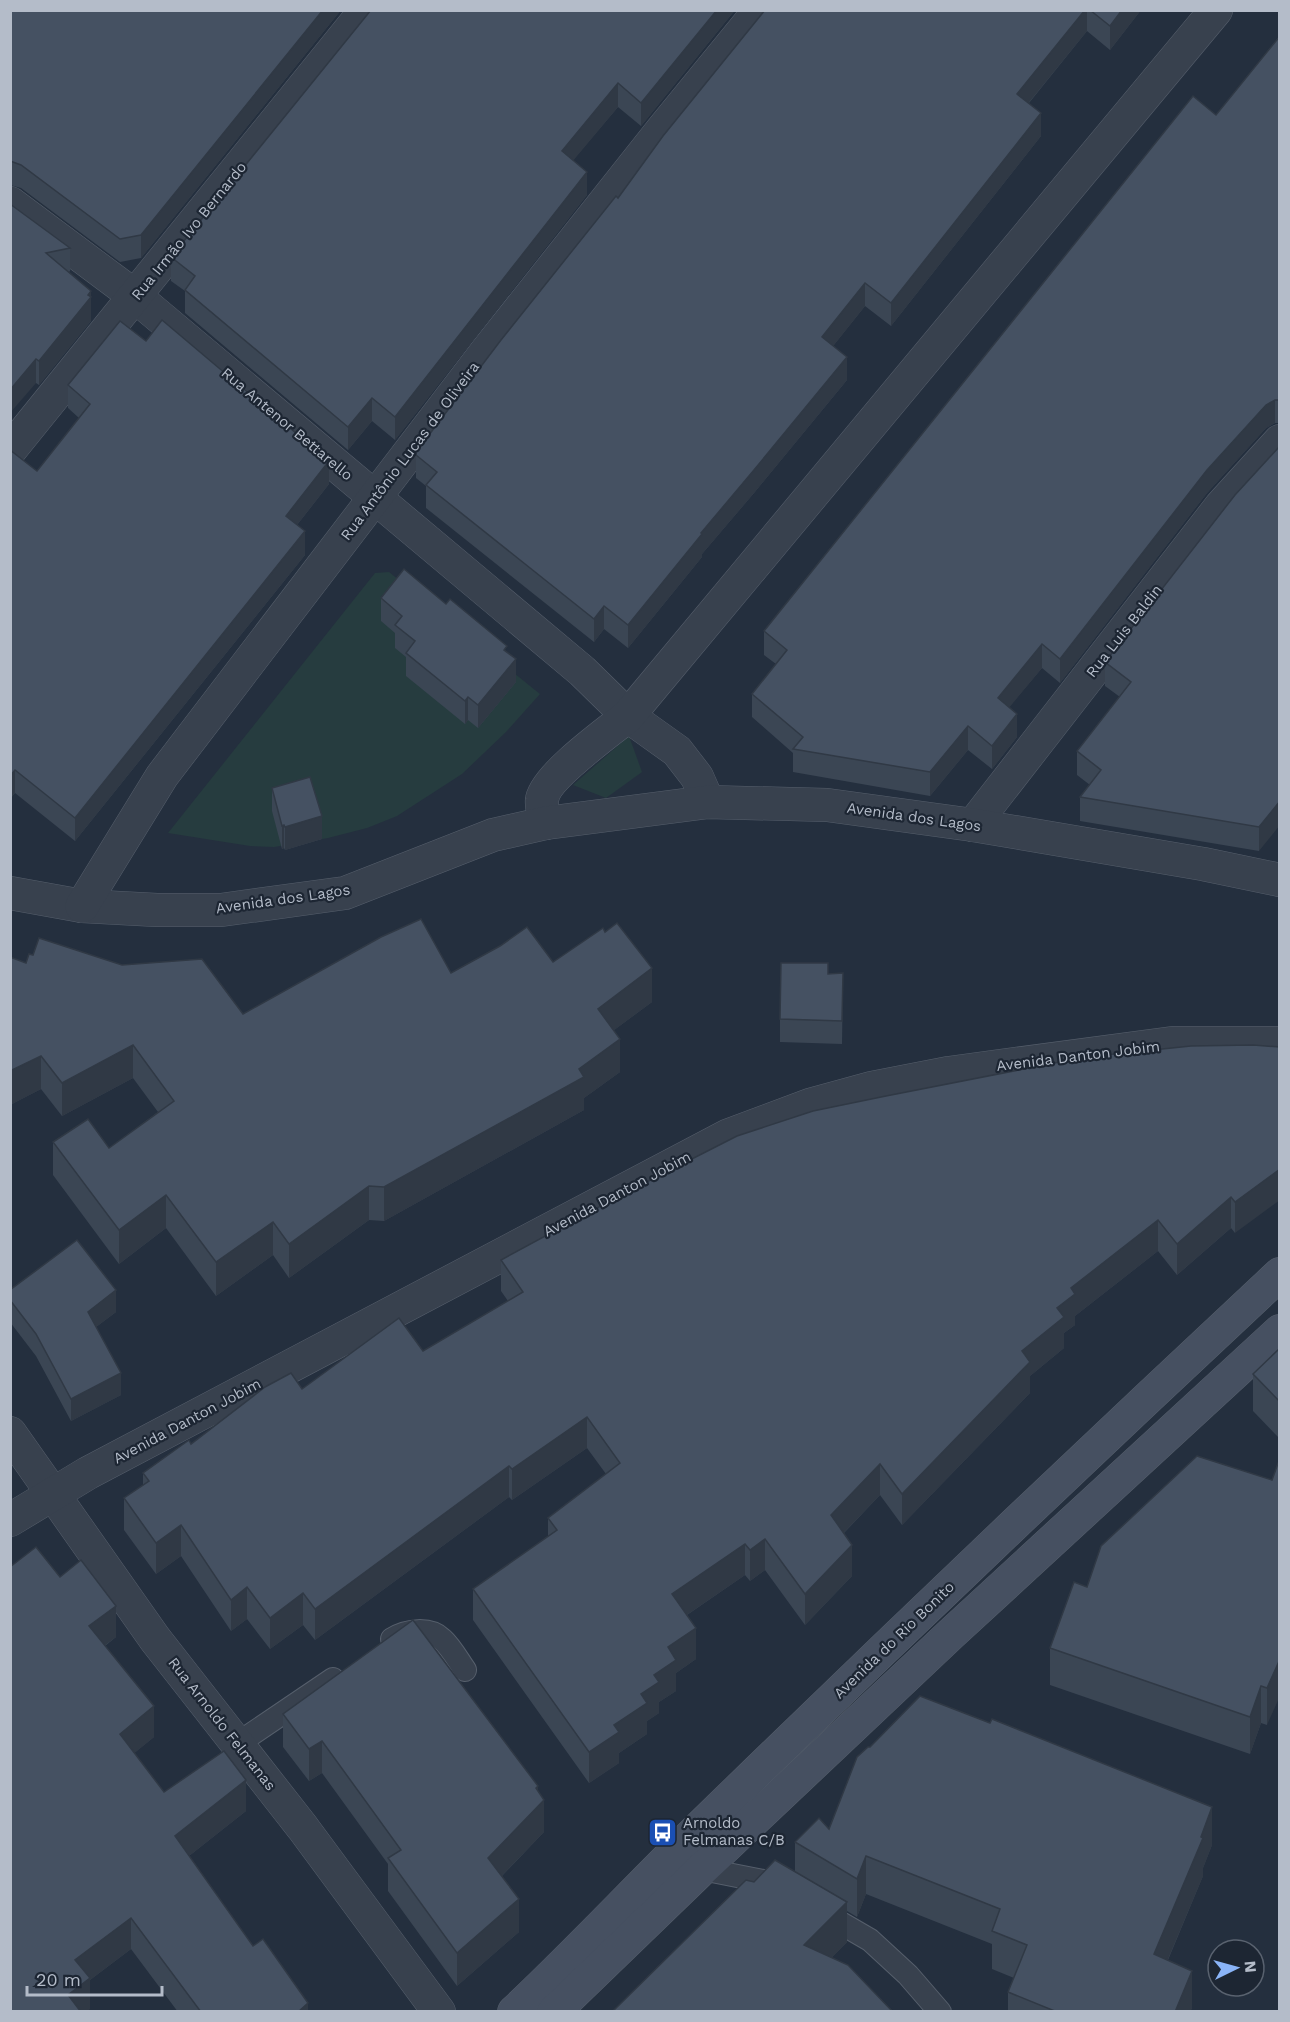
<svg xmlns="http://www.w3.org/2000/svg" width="1290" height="2022" viewBox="0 0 1290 2022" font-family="'Work Sans',sans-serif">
  <rect width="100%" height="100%" fill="#242f3e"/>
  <g fill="#263c3f">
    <path d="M389 572 540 694 506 732 462 774 397 816 367 828 328 838 274 847 250 846 168 833 375 573Z"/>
    <path d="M629 736 642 772 606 798 573 785Z"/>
  </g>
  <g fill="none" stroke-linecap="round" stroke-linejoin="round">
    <defs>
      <g id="lane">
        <path d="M392 1639C406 1630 430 1627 442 1639 451 1647 458 1660 465 1670"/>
        <path d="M237 1744 333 1679"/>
        <path d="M702 1869 773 1883 784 1890"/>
        <path d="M820 1911 870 1940 908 1975 940 2012"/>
      </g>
      <g id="street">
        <path d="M10 203 136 297 582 671 628 716 677 751 697 777 708 802"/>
        <path d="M10 450 366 10"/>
        <path d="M546 823C544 816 541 807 542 800 544 778 609 731 628 716L1216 10"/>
        <path d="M973 825 1221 506 1280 441"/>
        <path d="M10 893 82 906 157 910H221L345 893 493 835 546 823 708 802 827 805 973 825 1203 864 1280 880"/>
        <path d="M82 906 162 776 486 352 662 130 760 10"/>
        <path d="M10 1433 155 1639 303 1828 439 2012"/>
        <path d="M10 1520 88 1473 727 1136 810 1105 872 1088 949 1073 1173 1043H1280"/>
      </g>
      <g id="secondary">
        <path d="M514 2012C579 1951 640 1885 704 1823 894 1638 1086 1455 1280 1274"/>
        <path d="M554 2012 702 1869 951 1634 1280 1331"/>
      </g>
    </defs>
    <use href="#lane" stroke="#565f6c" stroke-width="24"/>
    <use href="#street" stroke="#565f6c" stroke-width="34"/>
    <use href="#secondary" stroke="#565f6c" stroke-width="34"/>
    <use href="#lane" stroke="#38414e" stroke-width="22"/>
    <use href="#street" stroke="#38414e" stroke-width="33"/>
    <use href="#secondary" stroke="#465061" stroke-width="33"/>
  </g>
  <g fill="#3b4654">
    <path d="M10 10H341L141 258 120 262 21 188 10 185Z"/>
    <path d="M735 10 641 126 618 107 573 160 587 195 395 440 372 421 348 450 185 313V291L171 281V257Z"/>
    <path d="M765 10H1141L1110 50 1087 31 1029 103 1041 136 891 326 865 306 833 346 847 380 754 493 702 554V557L628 648 604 629 594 642 426 508V486L416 478V455Z"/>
    <path d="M1280 31V423H1275L1266 428 1207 493 1060 683 1042 668 1009 707 1017 737 992 769 968 750 930 796 793 772V753L752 717V694L776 664 764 655V631L1216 115 1278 38V33Z"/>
    <path d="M10 204 70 248V271L69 272 91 314V321L39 385 36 383Z"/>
    <path d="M68 385 329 484 297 525 305 555 75 841 15 793 10 799 37 471 79 418 68 408Z"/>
    <path d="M1280 446 1259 851 1080 821V797L1090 785 1077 775V751L1120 697 1105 686V662Z"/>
    <path d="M381 598 446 604 507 652 516 682 478 728 468 720 465 724 406 676V657L395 648V633L381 621Z"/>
    <path d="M272 788 322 839 285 850 284 848 282 849 272 811Z"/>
    <path d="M10 957 26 963 243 1014 451 973 553 962 652 1002 614 1030 620 1072 584 1098V1110L384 1221 369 1220 289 1278 273 1255 216 1296 166 1228 119 1264 53 1175V1142L109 1148 158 1112 133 1078 62 1116 41 1089 10 1105Z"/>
    <path d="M843 973 842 1044 780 1042V1019L828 974Z"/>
    <path d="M1253 1045 1235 1233 1231 1228 1177 1275 1158 1251 1075 1316V1325L1064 1333V1348L1030 1376V1393L902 1525 880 1495 844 1533 852 1576 805 1625 765 1570 750 1581 745 1575 687 1615 696 1659 676 1673V1691L659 1702V1713L647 1721V1734L619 1753V1763L589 1783 473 1620V1589L548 1536V1518L606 1474 587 1448 512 1500 509 1497 315 1640 303 1625 270 1649 247 1619 231 1631 181 1556 156 1574 124 1530V1498L143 1485V1473L191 1444 302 1389 423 1351 508 1301 501 1291V1260Z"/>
    <path d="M10 1290 116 1312 96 1327 121 1395 71 1421 36 1356 10 1322Z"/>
    <path d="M1280 1348V1439L1253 1411V1374Z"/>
    <path d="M1272 1480 1267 1725 1261 1723 1250 1754 1050 1685V1648L1087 1587Z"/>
    <path d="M60 1577 116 1637 105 1646 154 1737 134 1753 164 1792 246 1811 189 1856 253 1946 308 2012H178L131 1949 90 1980V2009Z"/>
    <path d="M283 1714 544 1832 502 1876 519 1932 457 1986 388 1891V1864L322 1773 309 1781 283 1747Z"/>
    <path d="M829 1829 1212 1845 1203 1868V1876L1168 1960 1192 2008 1190 2012H1008V1992L1014 1978 992 1969V1944L866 1894 857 1917 847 1911V1942L832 1957 612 2012 754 1882 795 1871V1842Z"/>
  </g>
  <g fill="#303945">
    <path d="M323 10H341L141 258V235Z"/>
    <path d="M717 10H735L641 126V103Z"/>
    <path d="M1085 10H1087V31L1017 117V94Z"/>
    <path d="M1122 10H1141L1110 50V26Z"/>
    <path d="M618 83V107L562 174V151Z"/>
    <path d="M1041 113V136L891 326V303Z"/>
    <path d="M587 172V195L395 440V417Z"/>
    <path d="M865 283V306L822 360V337Z"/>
    <path d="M91 291V321L39 385V361Z"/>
    <path d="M847 357V380L754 493 702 554V557L628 648V625L701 533Z"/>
    <path d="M36 359V383L10 413V390Z"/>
    <path d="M372 398V421L348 450V427Z"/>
    <path d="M1275 400V423L1266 428 1207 493 1060 683V659L1207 470 1266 405Z"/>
    <path d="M329 461V484L286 539V516Z"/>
    <path d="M305 531V555L75 841V818Z"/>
    <path d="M604 606V629L594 642V619Z"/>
    <path d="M1042 644V668L998 721V698Z"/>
    <path d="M516 659V682L478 728V705Z"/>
    <path d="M468 697V720L465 724V701Z"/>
    <path d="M1017 714V737L992 769V746Z"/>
    <path d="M968 726V750L930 796V772Z"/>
    <path d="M15 770V793L10 799V776Z"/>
    <path d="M1280 801V825L1259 851V827Z"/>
    <path d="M322 816V839L285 850V827Z"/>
    <path d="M284 825V848L282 849V826Z"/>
    <path d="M652 968V1002L598 1042V1009Z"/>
    <path d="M620 1039V1072L584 1098V1110L384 1221V1187L579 1069Z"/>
    <path d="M133 1045V1078L62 1116V1083Z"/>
    <path d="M41 1056V1089L10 1105V1071Z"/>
    <path d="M1280 1169V1200L1235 1233V1202Z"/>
    <path d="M369 1186V1220L289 1278V1244Z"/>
    <path d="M166 1195V1228L119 1264V1230Z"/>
    <path d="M1231 1197V1228L1177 1275V1244Z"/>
    <path d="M1158 1220V1251L1075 1316V1325L1064 1333V1348L1030 1376V1393L902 1525V1494L1022 1351 1071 1288Z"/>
    <path d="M273 1222V1255L216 1296V1262Z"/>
    <path d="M116 1290V1312L88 1333V1312Z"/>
    <path d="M121 1373V1395L71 1421V1399Z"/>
    <path d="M587 1417V1448L512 1500V1469Z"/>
    <path d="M880 1464V1495L831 1546V1515Z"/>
    <path d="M509 1466V1497L315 1640V1609Z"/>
    <path d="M181 1525V1556L156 1574V1543Z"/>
    <path d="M765 1539V1570L750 1581V1550Z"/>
    <path d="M745 1544V1575L672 1625V1594Z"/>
    <path d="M852 1545V1576L805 1625V1594Z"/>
    <path d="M247 1587V1619L231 1631V1600Z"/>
    <path d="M303 1593V1625L270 1649V1618Z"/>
    <path d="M116 1606V1637L89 1657V1626Z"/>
    <path d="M696 1628V1659L676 1673V1691L659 1702V1713L647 1721V1734L619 1753V1763L589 1783V1752L641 1694 654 1675 668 1647Z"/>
    <path d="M1280 1659V1696L1267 1725V1688Z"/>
    <path d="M1261 1686V1723L1250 1754V1717Z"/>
    <path d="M154 1706V1737L120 1765V1734Z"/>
    <path d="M322 1741V1773L309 1781V1749Z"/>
    <path d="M246 1780V1811L175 1867V1836Z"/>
    <path d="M538 1786V1806L544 1800V1832L488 1890V1858L536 1788Z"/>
    <path d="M1212 1807V1845L1203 1868V1876L1154 1992V1954L1201 1837Z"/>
    <path d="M866 1856V1894L857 1917V1879Z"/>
    <path d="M519 1899V1932L457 1986V1953Z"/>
    <path d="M847 1902V1942L804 1985V1945Z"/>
    <path d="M131 1918V1949L90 1980V2009L87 2012H68V1995L75 1960Z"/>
    <path d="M1192 1971V2008L1190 2012H1175Z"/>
    <path d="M308 2003V2012H298Z"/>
  </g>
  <g fill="#455162" stroke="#303945" stroke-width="1.5">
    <path d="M10 10H323L141 235 120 239 21 165 10 161Z"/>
    <path d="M371 10H717L641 103 618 83 562 151 587 172 395 417 372 398 348 427 185 290 195 276 171 257Z"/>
    <path d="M765 10H1085L1017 94 1041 113 891 303 865 283 822 337 847 357 754 470 701 533 702 534 628 625 604 606 594 619 426 485 437 472 416 455V452L501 340 616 196 618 198 663 136Z"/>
    <path d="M1090 10H1122L1110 26Z"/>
    <path d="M1280 36V400H1275L1266 405 1207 470 1060 659 1042 644 998 698 1017 714 992 746 968 726 930 772 793 749 803 737 752 694 787 650 764 631 1193 96 1216 115Z"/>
    <path d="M10 204 70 248 46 253 91 291 88 295 91 297 39 361 36 359 10 390Z"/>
    <path d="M162 320 329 461 286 516 305 531 75 818 15 770 10 776V450L37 471 90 404 68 385 120 321 146 341Z"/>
    <path d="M1280 446V801L1259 827 1080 797 1101 770 1077 751 1131 682 1105 662 1235 495Z"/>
    <path d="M404 569 446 604 450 599 507 646 504 650 516 659 478 705 468 697 465 701 406 653 415 641 395 625 402 616 381 598Z"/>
    <path d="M310 777 322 816 285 827 284 825 282 826 272 788Z"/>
    <path d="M421 919 451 973 500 946 527 927 553 962 603 928 605 932 617 923 652 968 598 1009 620 1039 579 1069 584 1077 384 1187 369 1186 289 1244 273 1222 216 1262 166 1195 119 1230 53 1142 88 1119 109 1148 174 1101 133 1045 62 1083 41 1056 10 1071V957L26 963 29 954 33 955 39 938 122 965 202 959 243 1014 381 937Z"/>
    <path d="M781 963H828V974L843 973 842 1021 780 1019Z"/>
    <path d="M1253 1045 1280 1047V1169L1235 1202 1231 1197 1177 1244 1158 1220 1071 1288 1075 1294 1057 1308 1064 1317 1022 1351 1030 1362 902 1494 880 1464 831 1515 852 1545 805 1594 765 1539 750 1550 745 1544 672 1594 696 1628 668 1647 676 1660 654 1675 659 1682 641 1694 647 1703 614 1725 619 1732 589 1752 473 1589 557 1530 548 1518 620 1463 587 1417 512 1469 509 1466 315 1609 303 1593 270 1618 247 1587 231 1600 181 1525 156 1543 124 1498 149 1481 143 1473 189 1440 191 1444 265 1387 291 1373 302 1389 399 1318 423 1351 523 1292 501 1260 623 1194 737 1136 813 1111 886 1096 1085 1057 1191 1046Z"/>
    <path d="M77 1240 116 1290 88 1312 121 1373 71 1399 36 1334 10 1300V1290Z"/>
    <path d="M1280 1348V1402L1253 1374Z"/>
    <path d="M1197 1456 1272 1480 1280 1458V1659L1267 1688 1261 1686 1250 1717 1050 1648 1074 1582 1087 1587 1101 1546Z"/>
    <path d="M36 1547 60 1577 81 1560 116 1606 89 1626 154 1706 120 1734 164 1792 224 1751 246 1780 175 1836 253 1946 263 1939 308 2003 298 2012H201L131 1918 75 1960 90 1978 68 1995 81 2012H10V1567Z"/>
    <path d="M413 1620 538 1786 536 1788 544 1800 488 1858 519 1899 457 1953 388 1858 401 1850 322 1741 309 1749 283 1714Z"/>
    <path d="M920 1696 990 1723 992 1719 1212 1807 1201 1837 1203 1838 1154 1954 1192 1971 1175 2012H1057L1008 1992 1027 1945 992 1931 1000 1909 866 1856 857 1879 795 1842 819 1818 829 1829 857 1757 868 1747H870Z"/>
    <path d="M775 1860 847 1902 804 1945 848 1965 893 2012H612L746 1880 754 1882Z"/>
  </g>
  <defs>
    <symbol id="bus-square" viewBox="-11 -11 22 22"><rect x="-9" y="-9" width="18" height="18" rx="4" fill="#1a4fb4" stroke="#1d2633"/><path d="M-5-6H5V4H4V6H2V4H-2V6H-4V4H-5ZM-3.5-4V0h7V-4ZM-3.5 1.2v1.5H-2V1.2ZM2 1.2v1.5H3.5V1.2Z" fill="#fff"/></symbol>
  </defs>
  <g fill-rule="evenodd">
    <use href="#bus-square" x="646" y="1816" width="33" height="33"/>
  </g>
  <g text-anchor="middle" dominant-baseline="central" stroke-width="4.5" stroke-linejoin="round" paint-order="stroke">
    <g font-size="15" fill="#b4bcc9" stroke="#1d2633">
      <text transform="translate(189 231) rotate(-51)">Rua Irmão Ivo Bernardo</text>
      <text transform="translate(287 424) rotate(40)">Rua Antenor Bettarello</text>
      <text transform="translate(410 451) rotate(-53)">Rua Antônio Lucas de Oliveira</text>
      <text transform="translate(1124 631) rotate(-52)">Rua Luis Baldin</text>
      <text transform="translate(914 817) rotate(8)">Avenida dos Lagos</text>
      <text transform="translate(283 899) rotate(-8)">Avenida dos Lagos</text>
      <text transform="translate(1078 1056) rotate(-7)">Avenida Danton Jobim</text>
      <text transform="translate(617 1194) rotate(-28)">Avenida Danton Jobim</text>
      <text transform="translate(187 1421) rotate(-28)">Avenida Danton Jobim</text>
      <text transform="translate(894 1640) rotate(-44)">Avenida do Rio Bonito</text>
      <text transform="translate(222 1724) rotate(52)">Rua Arnoldo Felmanas</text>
    </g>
    <g font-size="15" fill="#b4bcc9" stroke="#1d2633" text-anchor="start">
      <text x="683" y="1823">Arnoldo<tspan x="683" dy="17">Felmanas C/B</tspan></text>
    </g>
  </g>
  <rect width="1290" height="2022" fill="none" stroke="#b4bcc9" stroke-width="24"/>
  <g transform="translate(1236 1968) rotate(85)"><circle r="28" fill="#1d2633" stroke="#59626f" stroke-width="1.5"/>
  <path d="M0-4.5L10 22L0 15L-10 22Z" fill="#8ab4f8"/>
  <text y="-9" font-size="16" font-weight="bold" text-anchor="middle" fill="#b4bcc9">N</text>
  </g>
  <path d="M27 1986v9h135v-9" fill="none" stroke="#b4bcc9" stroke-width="3"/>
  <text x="36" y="1986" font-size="18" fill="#b4bcc9" stroke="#1d2633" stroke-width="4.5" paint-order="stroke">20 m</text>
</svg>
